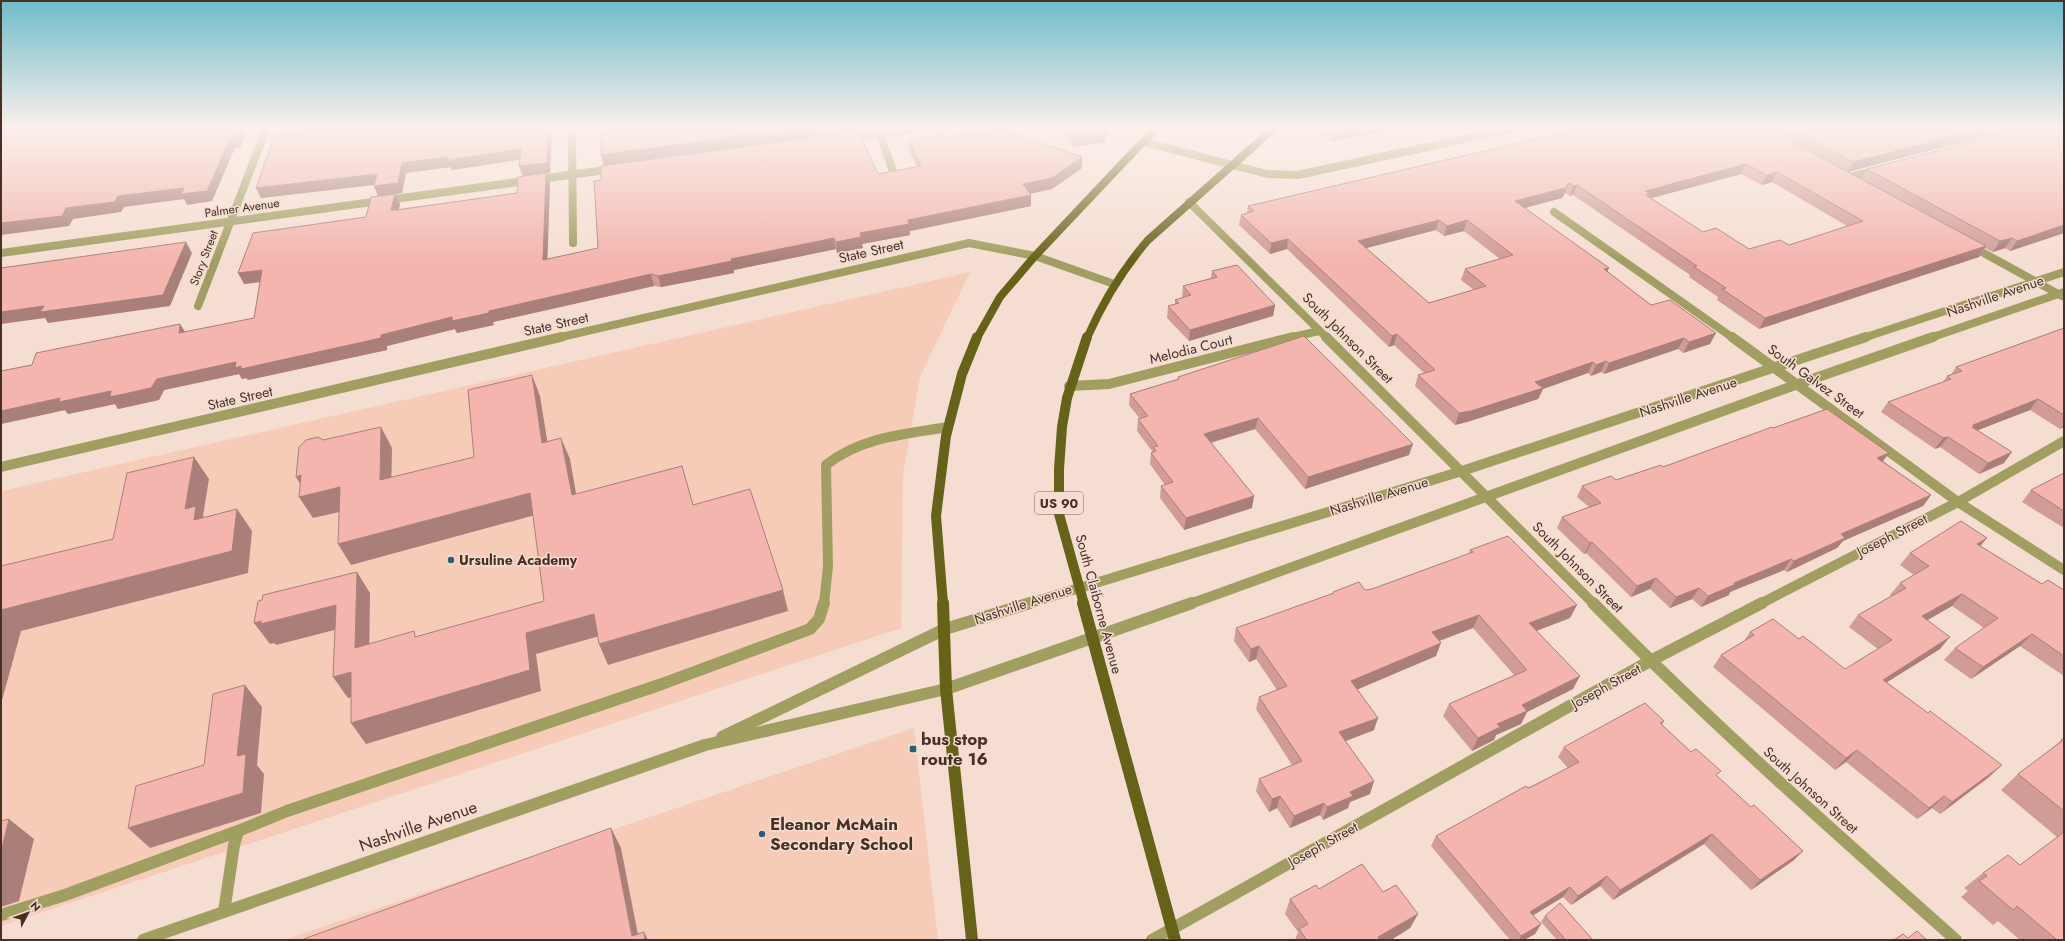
<svg xmlns="http://www.w3.org/2000/svg" width="2065" height="941" viewBox="0 0 2065 941" font-family="Jost,sans-serif">
  <rect width="100%" height="100%" fill="#f6ddd2"/>
  <g fill="#f6ccb9">
    <path d="M970 272 920 377 903 475 901 628 1 926V491Z"/>
    <path d="M914 728 938 940H283Z"/>
  </g>
  <g fill="none" stroke-linecap="round" stroke-linejoin="round">
    <g stroke="#a19e61" stroke-width="10">
      <path d="M1958 502 2064 441"/>
      <path d="M824 604 828 566 826 465C861 437 905 434 948 427"/>
    </g>
    <g stroke="#a19e61" stroke-width="12">
      <path d="M224 912 234 845 238 831 287 811 662 684 810 629 819 619 824 603"/>
      <path d="M1 915 65 895 238 831"/>
    </g>
    <g stroke="#a19e61" stroke-width="8">
      <path d="M572 129 573 243"/>
      <path d="M878 129 895 177"/>
      <path d="M847 138 914 129"/>
      <path d="M1144 142 1267 174 1298 175 1510 129"/>
      <path d="M1846 178 1877 170"/>
      <path d="M1189 202 1327 338"/>
      <path d="M1554 212 1733 338"/>
      <path d="M1971 246 2062 296"/>
      <path d="M1 253 613 169"/>
      <path d="M198 306 266 129"/>
      <path d="M557 338 969 243 1035 256 1114 284"/>
      <path d="M1289 338 1319 331"/>
      <path d="M1863 338 2064 272"/>
      <path d="M1930 338 2064 292"/>
    </g>
    <g stroke="#a19e61" stroke-width="10">
      <path d="M1326 337 1594 604"/>
      <path d="M1732 337 1958 502 2064 570"/>
      <path d="M1069 386 1109 384 1293 337"/>
      <path d="M1 467 561 337"/>
      <path d="M1027 604 1462 471 1866 337"/>
      <path d="M1190 604 1798 384 1933 337"/>
      <path d="M1760 604 1958 502"/>
    </g>
    <g stroke="#a19e61" stroke-width="12">
      <path d="M1593 603C1709 721 1832 830 1956 940"/>
      <path d="M722 737 945 629 1030 603"/>
      <path d="M143 940 705 745 946 689 1192 603"/>
      <path d="M1152 940 1650 661 1762 603"/>
    </g>
    <g stroke="#666218" stroke-width="8">
      <path d="M977 338 1000 297 1035 256 1155 129"/>
      <path d="M1087 338C1103 302 1122 270 1148 240L1273 129"/>
    </g>
    <g stroke="#666218" stroke-width="10">
      <path d="M943 604 936 516 946 436 962 374 977 337"/>
      <path d="M1084 604 1059 514V469L1062 427 1067 398 1087 337"/>
    </g>
    <g stroke="#666218" stroke-width="12">
      <path d="M943 603 946 689 972 940"/>
      <path d="M1083 603 1175 940"/>
    </g>
  </g>
  <g fill="#d19c96" fill-rule="evenodd">
    <path d="M316 129H552L550 173H546L550 184 547 259 598 248 601 180 604 166 601 155V129H854L855 132 616 164 878 174 917 167 909 150 908 140 947 137 1082 157V168L1052 189 1030 194 1031 195V206L910 231V235L862 244 863 248 837 253 836 249 734 270V273L661 287 654 286 493 322 494 325 457 333 455 329 387 346V350L248 380 246 378 242 379 239 374 164 390 159 400 118 409 115 404 68 414 65 410 1 424V371L185 332 254 318 260 282 244 284 366 217 378 196 374 186V185L261 198 256 188ZM520 159 519 166 523 176 517 193 399 209 400 204 395 194 402 193 406 173 450 167 452 170Z"/>
    <path d="M1061 129H1105L1107 132 1106 142 1073 147Z"/>
    <path d="M1316 129H1395L1331 142Z"/>
    <path d="M1579 129H2012L1848 172 1861 179 1867 169 2064 129V233L2010 251 2005 248 1993 252 1985 248 1979 257 1759 329 1717 300 1718 297 1689 277 1690 275 1573 195 1570 196 1565 193 1562 198 1525 208 1607 272 1651 305 1710 344 1683 353 1678 349 1604 374 1601 372 1591 376 1588 373 1543 389 1538 399 1467 422 1455 425 1415 386 1418 375 1424 373 1394 345 1389 347 1287 249 1270 254 1239 225 1241 215 1247 213 1248 206ZM1741 174 1762 185 1772 182 1847 226 1789 245 1749 249 1703 232 1651 198ZM1436 230 1444 236 1464 231 1500 259 1465 269 1461 280 1474 290 1429 303 1366 248Z"/>
    <path d="M1212 271 1275 305 1273 316 1189 341 1167 318 1168 306 1175 304V300L1182 298 1183 286 1211 278Z"/>
    <path d="M2064 328V427L2060 429 2030 410 1978 430 2004 463 1979 474 1940 447 1935 449 1881 412 1888 402 1943 382 1947 376 1951 375 1956 367Z"/>
    <path d="M1178 377 1409 455 1305 489 1255 429 1211 443 1252 508 1184 530 1160 498 1161 486 1165 485 1150 464 1151 453 1152 452V451L1137 431 1138 419H1140L1129 405 1130 394 1178 379Z"/>
    <path d="M1773 428 1883 461 1931 495 1923 506 1843 541 1837 548 1787 572 1784 570 1730 592 1729 595 1701 607 1692 599 1670 608 1650 589 1631 597 1586 553 1584 554 1557 528 1562 517 1589 507 1577 497 1582 486 1616 480 1663 467Z"/>
    <path d="M2064 473V528L2022 502 2031 490Z"/>
    <path d="M1980 546 2042 584 2064 590V676L2020 646 1971 679 1944 660 1955 648 1984 628 1952 606 1927 620 1940 649 1887 682 1989 777 1940 814 1932 808 1917 819 1846 762 1835 770 1713 667 1721 655 1744 641 1750 632 1799 639 1845 669 1878 649 1849 627 1858 615 1891 596 1890 595 1900 583 1914 575 1900 565 1910 553Z"/>
    <path d="M1470 550 1570 618 1536 631 1573 689 1527 712 1521 724 1496 735 1494 740 1472 751 1443 716 1449 704 1514 675 1473 628 1440 641 1436 656 1357 689 1374 730 1346 741 1370 794 1350 802 1348 808 1323 820 1320 815 1290 828 1277 808 1269 812 1256 791 1259 779 1292 765 1256 709 1259 697 1277 690 1256 659 1249 662 1234 641 1236 628 1333 594V592L1365 590 1372 589 1469 554Z"/>
    <path d="M1664 721 1662 725 1717 776 1794 860 1751 890 1704 844 1613 900 1600 886 1571 905 1563 897 1533 915 1541 924 1535 934 1524 940H1510L1431 846 1436 836 1528 788 1568 768 1558 757 1564 747Z"/>
    <path d="M2064 738V940H2020L1998 921 1993 925 1961 897 1968 891 1964 888 1983 873 2020 865 2057 837 2001 790 2018 774 2050 750Z"/>
    <path d="M1319 889 1383 892 1418 914 1410 928 1391 940H1295L1298 932 1285 914 1290 899Z"/>
    <path d="M1545 916 1593 940H1557L1541 922Z"/>
  </g>
  <g fill="#aa7f7a">
    <path d="M239 129H248L240 148H235L212 201 187 205 184 199 124 207 121 212 73 219 69 226 1 235V223L118 196 230 139Z"/>
    <path d="M548 129H552L550 173H546L550 184 547 271 543 260 523 177 519 166Z"/>
    <path d="M796 129H854L855 132 604 166 601 155Z"/>
    <path d="M1349 129H1395L1331 142 1333 132Z"/>
    <path d="M1980 129H2012L1847 172 1853 162Z"/>
    <path d="M1107 132 1106 142 1073 147 1074 137Z"/>
    <path d="M521 149 524 159 452 170 450 167 406 173 402 193 395 194 400 204 396 221 378 196 374 186 402 163 448 157Z"/>
    <path d="M1082 157V168L1052 189 1024 195 1023 184Z"/>
    <path d="M1746 164 1741 174 1648 199 1646 204 1645 191Z"/>
    <path d="M1777 172 1772 182 1762 185 1767 175Z"/>
    <path d="M377 174 381 184 261 198 256 188Z"/>
    <path d="M1569 183 1565 193 1562 198 1512 211 1515 201Z"/>
    <path d="M1577 185 1573 195 1570 196 1573 186Z"/>
    <path d="M1031 195V206L910 231V235L862 244 863 248 837 253 836 242 860 233 908 220Z"/>
    <path d="M1439 220 1436 230 1355 251 1358 241Z"/>
    <path d="M1467 220 1464 231 1444 236 1447 226Z"/>
    <path d="M2064 225V233L2010 251 2017 241Z"/>
    <path d="M834 238 836 249 734 270V273L661 287 658 276 731 259Z"/>
    <path d="M2012 238 2005 248 1993 252 2000 241Z"/>
    <path d="M1288 239 1287 249 1270 254 1271 243Z"/>
    <path d="M186 242 192 253 170 306 48 323 45 318 1 324V312Z"/>
    <path d="M1986 246 1979 257 1759 329 1765 318Z"/>
    <path d="M1609 268 1604 279V269Z"/>
    <path d="M262 270 268 281 244 284 238 273Z"/>
    <path d="M651 274 654 286 493 322 494 325 457 333 455 329 387 346V350L248 380 246 378 242 379 239 374 164 390 159 400 118 409 115 404 68 414 65 410 1 424V411L236 362 381 335 452 317 489 311Z"/>
    <path d="M1275 305 1273 316 1189 341 1190 330Z"/>
    <path d="M180 324 188 336 179 333Z"/>
    <path d="M1716 333 1710 344 1683 353 1689 342Z"/>
    <path d="M1397 334 1394 345 1389 347 1392 336Z"/>
    <path d="M1684 338 1678 349 1604 374 1609 363Z"/>
    <path d="M1606 361 1601 372 1591 376 1596 365Z"/>
    <path d="M1593 362 1588 373 1543 389 1538 399 1467 422 1455 425 1459 413 1535 382Z"/>
    <path d="M532 375 540 396 551 464 542 443Z"/>
    <path d="M2038 399 2030 410 1968 434 1973 425Z"/>
    <path d="M1258 418 1255 429 1202 445 1204 434Z"/>
    <path d="M2064 424V427L2060 429Z"/>
    <path d="M381 427 392 448 391 501 380 480Z"/>
    <path d="M1948 437 1940 447 1935 449 1943 438Z"/>
    <path d="M561 438 570 459 580 516 572 495Z"/>
    <path d="M1413 444 1409 455 1305 489 1308 477Z"/>
    <path d="M2012 452 2004 463 1979 474 1988 463Z"/>
    <path d="M1889 453 1881 464 1877 458Z"/>
    <path d="M194 457 209 479 203 516 212 528 210 542 185 509Z"/>
    <path d="M301 475 340 487 352 509 313 518 299 497 307 495 296 477Z"/>
    <path d="M530 493 539 514 351 565 338 544Z"/>
    <path d="M1931 495 1923 506 1843 541 1837 548 1787 572 1794 561 1841 534Z"/>
    <path d="M1254 496 1252 508 1184 530 1186 518Z"/>
    <path d="M237 509 252 531 248 573 21 631 1 704V610Z"/>
    <path d="M1987 538 1977 550V544Z"/>
    <path d="M1592 542 1586 553 1584 554 1590 543Z"/>
    <path d="M1791 559 1784 570 1730 592 1729 595 1701 607 1708 596 1734 583Z"/>
    <path d="M357 572 370 593 369 669 355 648Z"/>
    <path d="M1656 578 1650 589 1631 597 1637 586Z"/>
    <path d="M1699 588 1692 599 1670 608 1676 597Z"/>
    <path d="M783 590 788 611 608 665 599 644Z"/>
    <path d="M1962 594 1952 606 1912 629 1922 616Z"/>
    <path d="M336 605 350 626 276 645 274 643 270 644 254 623Z"/>
    <path d="M1577 605 1570 618 1523 636 1529 623Z"/>
    <path d="M594 614 603 635 536 654 541 691 366 744 351 723 526 633Z"/>
    <path d="M1479 615 1473 628 1427 645 1432 632Z"/>
    <path d="M2032 634 2020 646 1971 679 1983 667Z"/>
    <path d="M1950 637 1940 649 1873 691 1883 680Z"/>
    <path d="M1441 643 1436 656 1347 694 1351 681Z"/>
    <path d="M1259 646 1256 659 1249 662 1251 649Z"/>
    <path d="M351 672 366 693 348 698 333 677Z"/>
    <path d="M1580 676 1573 689 1527 712 1521 724 1496 735 1494 740 1472 751 1478 738 1497 724 1522 705Z"/>
    <path d="M245 685 262 707 257 765 264 774 261 813 150 848 128 828 237 756Z"/>
    <path d="M1378 718 1374 730 1335 745 1339 732Z"/>
    <path d="M1857 750 1846 762 1835 770 1846 758Z"/>
    <path d="M2002 765 1989 777 1940 814 1952 802Z"/>
    <path d="M1374 781 1370 794 1350 802 1348 808 1323 820 1327 807 1350 792Z"/>
    <path d="M1280 796 1277 808 1269 812 1272 799Z"/>
    <path d="M1944 796 1932 808 1917 819 1929 808Z"/>
    <path d="M1324 803 1320 815 1290 828 1294 816Z"/>
    <path d="M9 819 34 839 19 901 1 907V852Z"/>
    <path d="M611 828 621 848 639 940 632 936Z"/>
    <path d="M1712 834 1704 844 1613 900 1620 890Z"/>
    <path d="M1803 851 1794 860 1751 890 1760 880Z"/>
    <path d="M1607 876 1600 886 1571 905 1578 896Z"/>
    <path d="M1570 887 1563 897 1524 921 1530 912Z"/>
    <path d="M1418 914 1410 928 1391 940H1377L1378 937Z"/>
    <path d="M1541 924 1535 934 1524 940H1519L1521 936Z"/>
    <path d="M644 932 648 940H645Z"/>
  </g>
  <g fill="#f3b5ae" stroke="#aa7f7a" fill-rule="evenodd">
    <path d="M1 129H239L235 138 230 139 207 191 181 194 184 188 118 196 114 202 66 208 62 216 1 223Z"/>
    <path d="M316 129H548L547 163 519 166 521 149 448 160V157L402 163 398 183 374 186 377 174 256 188 275 134Z"/>
    <path d="M601 129H796L601 155Z"/>
    <path d="M1000 129 1082 157 1052 178 1023 184 1031 195 908 220 909 224 860 233 861 237 836 242 834 238 731 259 732 261 658 276 651 274 489 311V313L452 321V317L381 335V338L241 369V366L235 368 236 362 157 379 151 388 110 397 111 391 59 402 60 398 1 411V371L32 365 36 353 180 324 179 333 254 318 262 270 238 273 253 233 366 217 371 197 395 194 391 210H397L517 193 518 177 546 173 543 260 598 248 594 181 601 180V166L858 131 878 174 921 166 908 140 945 134 947 137Z"/>
    <path d="M1068 129H1105L1107 132 1074 137Z"/>
    <path d="M1329 129H1349L1333 132Z"/>
    <path d="M1579 129H1980L1853 162 1798 132H1792L1790 137 1792 142 1986 246 1765 318 1722 289 1726 288 1694 267 1697 266 1577 185 1573 186 1569 183 1565 188 1515 201 1609 268 1604 269 1651 305 1670 300 1716 333 1689 342 1684 338 1609 363 1606 361 1596 365 1593 362 1535 382 1543 388 1471 411 1459 413 1418 375 1435 370 1397 334 1392 336 1288 239 1271 243 1241 215 1254 211 1248 206ZM1746 164 1767 175 1777 172 1863 221 1789 245 1780 240 1749 249 1716 228 1703 232 1646 195 1650 194 1645 191ZM1439 220 1447 226 1467 220 1513 255 1465 269 1486 286 1429 303 1358 241Z"/>
    <path d="M2021 129H2064V225L2017 241 2012 238 2000 241 1867 169Z"/>
    <path d="M186 242 163 295 40 312 44 306 1 312V268Z"/>
    <path d="M1237 265 1275 305 1190 330 1168 306 1179 303 1175 300 1191 295 1183 286 1217 277 1212 271Z"/>
    <path d="M2064 328V415L2038 399 1973 425 1974 426 1972 427 2012 452 1988 463 1948 437 1943 438 1888 402 1951 379 1947 376 1962 371 1956 367Z"/>
    <path d="M1304 336 1413 444 1308 477 1258 418 1204 434 1254 496 1186 518 1161 486 1173 482 1151 453 1156 451 1153 447 1158 446 1138 419 1148 416 1130 394 1179 379 1178 377Z"/>
    <path d="M532 375 542 443 561 438 572 495 682 466 693 505 750 489 783 590 599 644 594 614 526 633 530 670 351 723V672L333 677 336 605 261 624V621L254 623 258 601 262 600 263 595 357 572 355 648 414 631 415 637 544 601 530 493 338 544 340 487 299 497 301 475 296 477 299 447 306 440 318 437 323 440 381 427 380 480 474 457 468 390Z"/>
    <path d="M1827 409 1889 453 1877 458 1931 495 1841 534 1845 538 1794 561 1791 559 1734 583 1736 584 1708 596 1699 588 1676 597 1656 578 1637 586 1592 542 1590 543 1562 517 1601 503 1582 486 1611 476 1616 480 1661 465 1663 467 1772 427 1773 428Z"/>
    <path d="M194 457 185 509 196 506 194 520 237 509 232 551 1 610V566L113 539 127 473Z"/>
    <path d="M2064 473V511L2031 490Z"/>
    <path d="M1961 521 1987 538 1977 544 2042 584 2048 580 2064 590V656L2032 634 1983 667 1955 648 1998 618 1962 594 1922 616 1950 637 1883 680 1928 713 1930 711 2002 765 1952 802 1944 796 1929 808 1857 750 1846 758 1721 655 1754 635 1750 632 1773 619 1799 639 1803 636 1845 669 1892 640 1858 615 1906 588 1900 583 1929 566 1910 553Z"/>
    <path d="M1508 536 1577 605 1529 623 1580 676 1522 705 1527 711 1497 724 1500 727 1478 738 1449 704 1527 670 1479 615 1432 632 1441 643 1351 681 1378 718 1339 732 1374 781 1350 792 1353 796 1327 807 1324 803 1294 816 1280 796 1272 799 1259 779 1302 761 1259 697 1287 686 1259 646 1251 649 1236 628 1334 593 1333 592 1359 582 1365 590 1372 589 1473 552 1470 550Z"/>
    <path d="M245 685 237 756 246 754 243 793 128 828 136 786 204 765 213 694Z"/>
    <path d="M1645 703 1664 721 1660 723 1691 752 1696 749 1721 771 1716 775 1751 807 1754 805 1803 851 1760 880 1712 834 1620 890 1607 876 1578 896 1570 887 1530 912 1541 924 1521 936 1436 836 1526 786 1528 788 1533 786 1579 762 1564 747Z"/>
    <path d="M2064 738V811L2018 774 2062 741 2061 740Z"/>
    <path d="M9 819 1 852V821Z"/>
    <path d="M611 828 632 936 644 932 645 940H301Z"/>
    <path d="M2064 832V940H2057L2017 906 2013 910 1979 881 1987 876 1983 873 2008 855 2020 865Z"/>
    <path d="M1362 864 1383 892 1396 885 1418 914 1378 937 1380 940H1307L1299 929 1308 924 1290 899 1316 885 1319 889Z"/>
    <path d="M1560 903 1593 940H1566L1545 916Z"/>
    <path d="M1917 931 1927 940H1894L1903 934 1908 938Z"/>
  </g>
  <linearGradient id="sky" x2="0" y2="1"><stop stop-color="#6ebccb"/><stop offset="0.49" stop-color="#fbf0eb"/><stop offset="1" stop-color="#fbf0eb" stop-opacity="0"/></linearGradient>
  <rect width="2065" height="261" fill="url(#sky)"/>
  <g fill="#246178" stroke="#f6ddd2" stroke-width="1.5">
    <circle cx="451" cy="560" r="4"/>
    <rect x="909" y="745" width="8" height="8" rx="2"/>
    <circle cx="762" cy="834" r="4"/>
  </g>
  <g text-anchor="middle" dominant-baseline="central" stroke-width="3" stroke-linejoin="round" paint-order="stroke">
    <g font-size="12" fill="#483025" stroke="#f6ddd2">
      <text transform="translate(242 208) rotate(-8)">Palmer Avenue</text>
      <text transform="translate(204 258) rotate(-69)">Story Street</text>
    </g>
    <rect fill="#f6ddd2" stroke="#7c6459" stroke-width="1" x="1035" y="492" width="48" height="22" rx="3"/>
    <g font-size="13" font-weight="bold" fill="#483025">
      <text x="1059" y="503">US 90</text>
    </g>
    <g font-size="14" fill="#483025" stroke="#f6ddd2">
      <text transform="translate(871 251) rotate(-13)">State Street</text>
      <text transform="translate(1995 296) rotate(-19)">Nashville Avenue</text>
      <text transform="translate(556 324) rotate(-13)">State Street</text>
      <text transform="translate(1348 338) rotate(45)">South Johnson Street</text>
      <text transform="translate(1191 349) rotate(-14)">Melodia Court</text>
      <text transform="translate(1816 381) rotate(36)">South Galvez Street</text>
      <text transform="translate(1688 397) rotate(-18)">Nashville Avenue</text>
      <text transform="translate(240 398) rotate(-13)">State Street</text>
      <text transform="translate(1379 496) rotate(-17)">Nashville Avenue</text>
      <text transform="translate(1892 535) rotate(-27)">Joseph Street</text>
      <text transform="translate(1578 567) rotate(45)">South Johnson Street</text>
      <text transform="translate(1023 604) rotate(-18)">Nashville Avenue</text>
      <text transform="translate(1099 604) rotate(75)">South Claiborne Avenue</text>
      <text transform="translate(1606 686) rotate(-29)">Joseph Street</text>
      <text transform="translate(1811 790) rotate(42)">South Johnson Street</text>
      <text transform="translate(1323 844) rotate(-29)">Joseph Street</text>
    </g>
    <g font-size="14" font-weight="bold" fill="#483025" stroke="#f6ddd2" text-anchor="start">
      <text x="459" y="560">Ursuline Academy</text>
    </g>
    <g font-size="17" font-weight="bold" fill="#483025" stroke="#f6ddd2" text-anchor="start">
      <text x="921" y="739">bus stop<tspan x="921" dy="20">route 16</tspan></text>
      <text x="770" y="824">Eleanor McMain<tspan x="770" dy="20">Secondary School</tspan></text>
    </g>
    <g font-size="17" fill="#483025" stroke="#f6ddd2">
      <text transform="translate(418 826) rotate(-19)">Nashville Avenue</text>
    </g>
  </g>
  <rect width="2065" height="941" fill="none" stroke="#483025" stroke-width="4"/>
  <g transform="translate(28 913) rotate(49)" stroke="#f6ddd2" stroke-width="3" paint-order="stroke">
  <path d="M0-3L7 15L0 10L-7 15Z" fill="#483025"/>
  <text y="-6" font-size="11" font-weight="bold" text-anchor="middle" fill="#483025">N</text>
  </g>
</svg>
